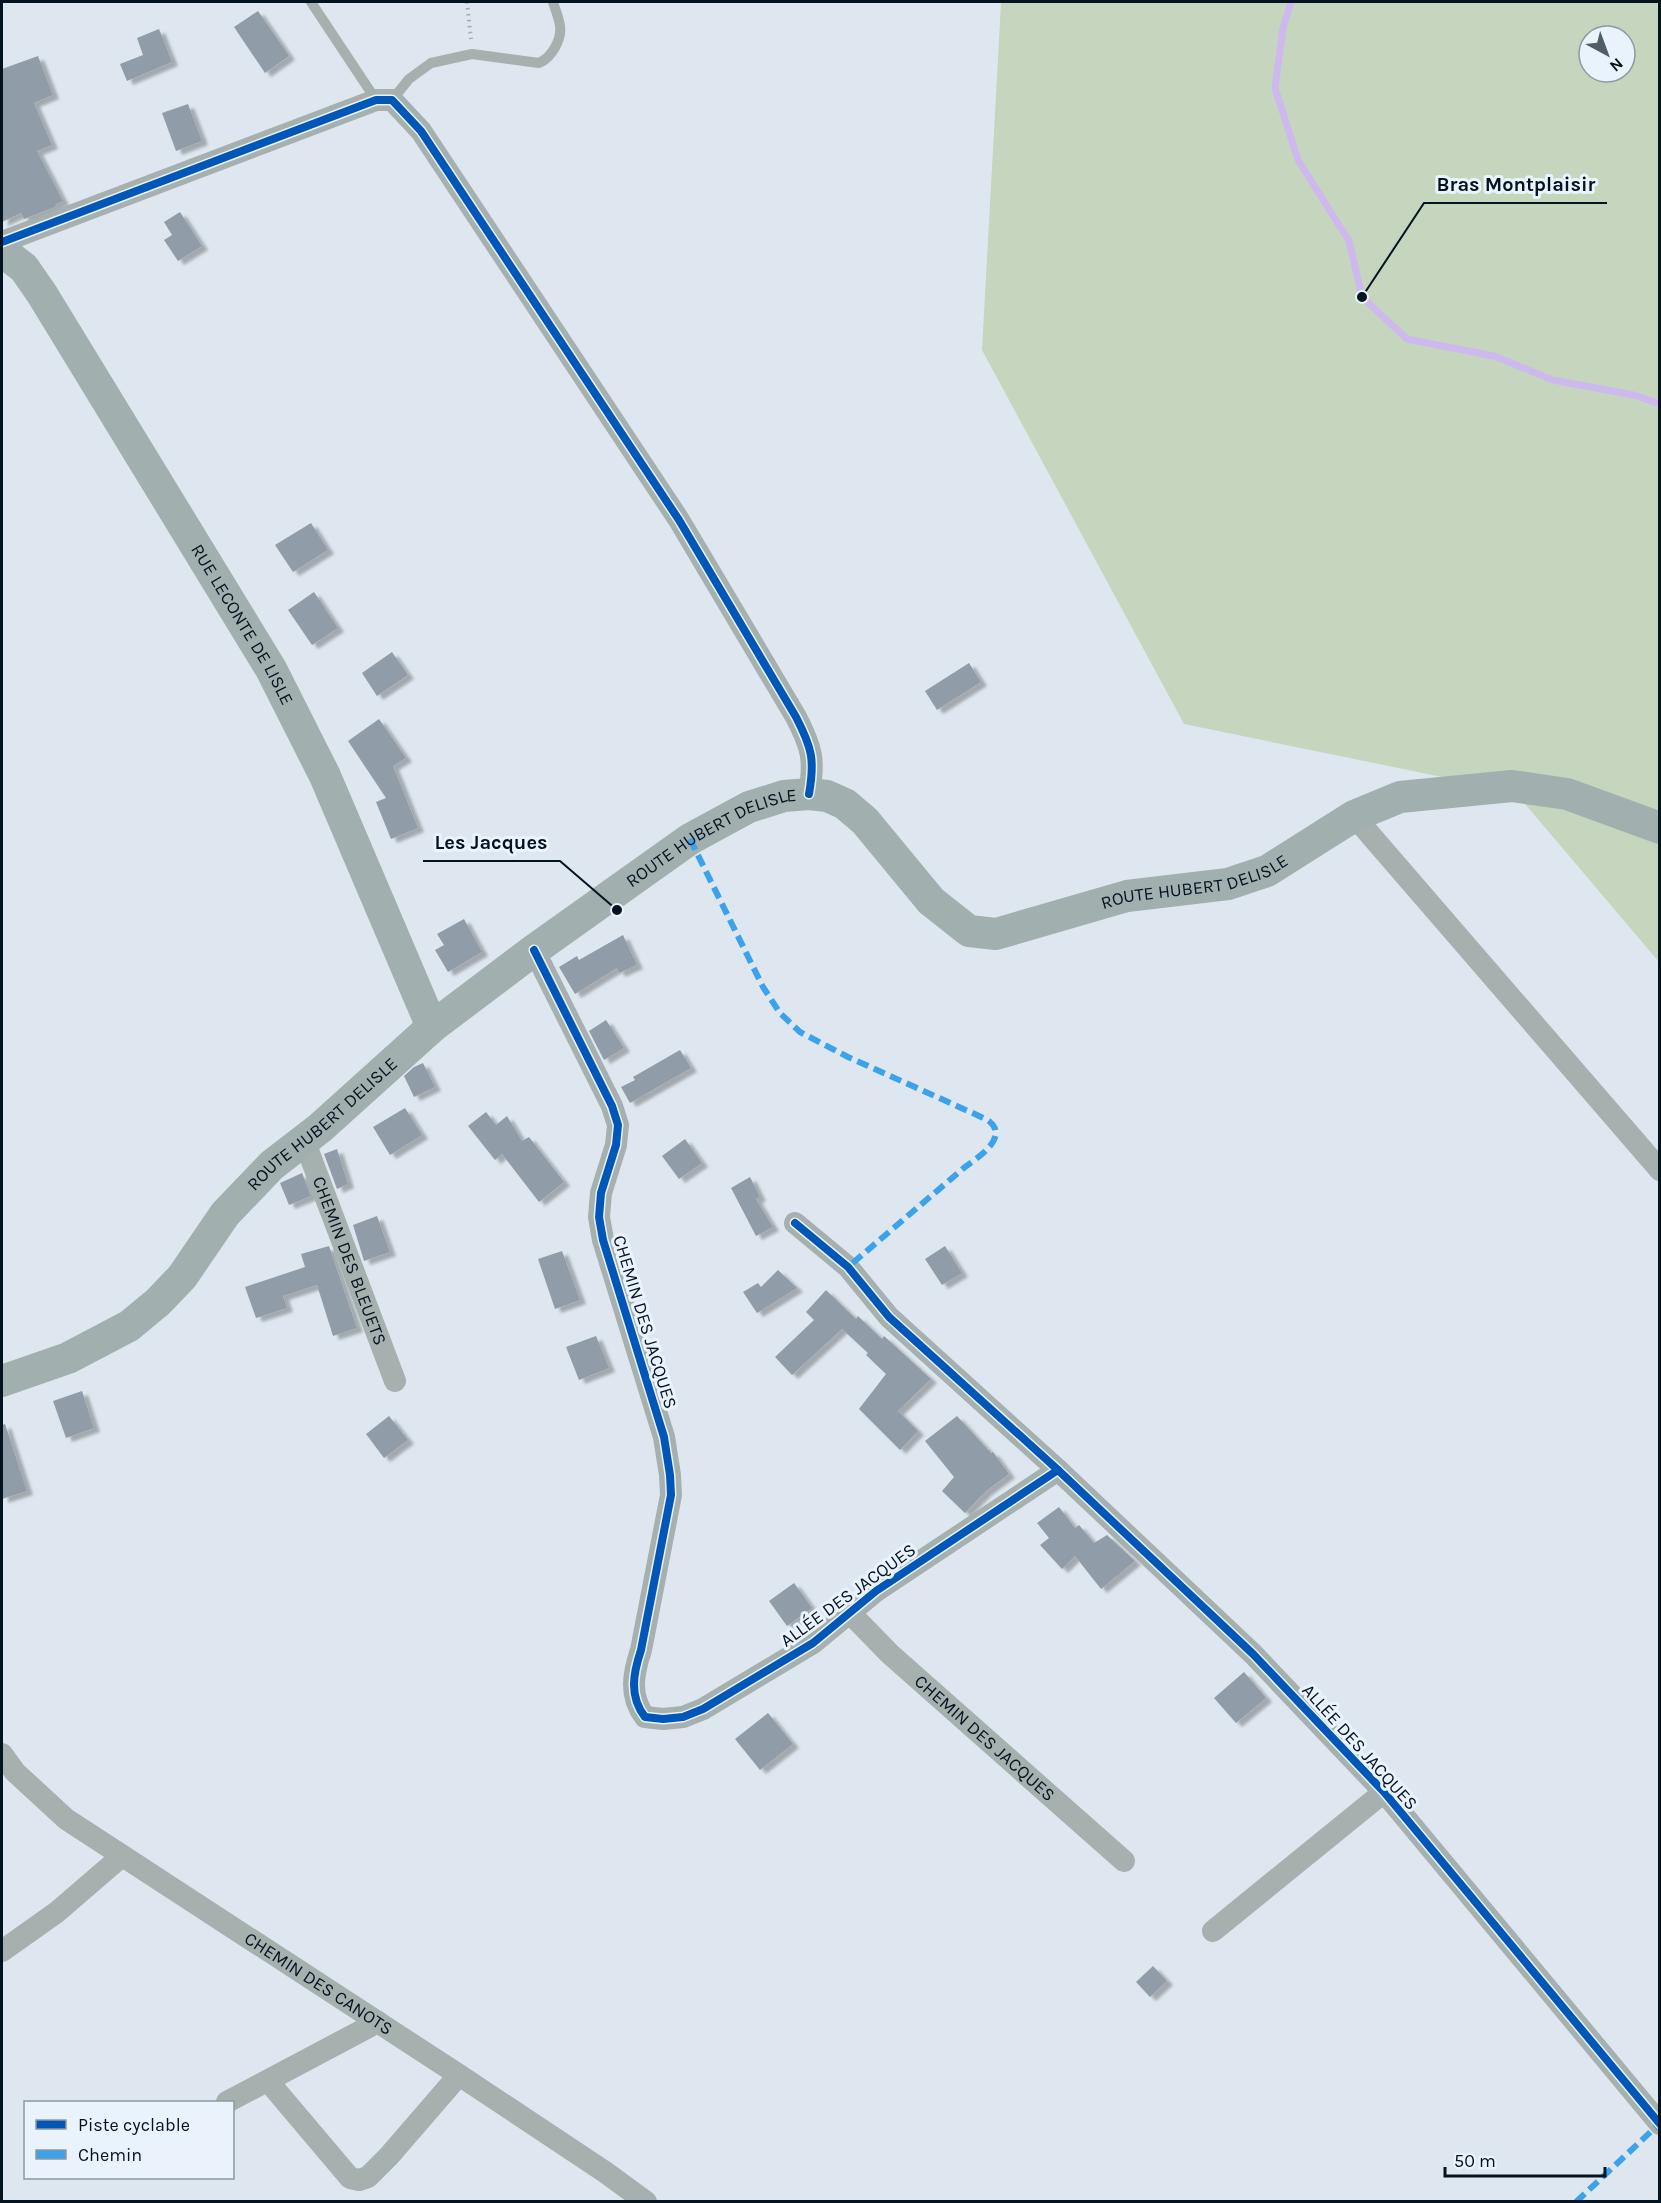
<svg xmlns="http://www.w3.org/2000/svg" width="1661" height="2203" viewBox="0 0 1661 2203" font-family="Karla,sans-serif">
  <defs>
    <filter id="shadow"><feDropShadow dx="6" dy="4" stdDeviation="1.5" flood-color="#0004"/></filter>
  </defs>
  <rect width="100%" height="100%" fill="#dee7ef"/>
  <path fill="#c6d5be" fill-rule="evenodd" d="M998 2H1659V962L1515 792 1184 724 982 350 1001 3ZM1589 36H1625V72H1589Z"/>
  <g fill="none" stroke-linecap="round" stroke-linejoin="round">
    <path stroke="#ceb9ee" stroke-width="7" d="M1291 2 1283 28 1275 88 1298 160 1349 241 1362 297 1407 339 1494 356 1553 380 1634 395 1660 404"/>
  </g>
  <g fill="#909ca7" filter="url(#shadow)">
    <path d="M258 11 289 56 265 73 234 27Z"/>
    <path d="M159 29 172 62 127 81 120 64 143 55 137 38Z"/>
    <path d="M38 56 53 95 34 103 52 145 37 151 63 201 55 205V207L24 219 21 213 2 222V69Z"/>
    <path d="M188 104 202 141 176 151 162 113Z"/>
    <path d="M180 212 202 246 178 261 164 240 172 235 164 222Z"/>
    <path d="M311 523 328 550 293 572 275 545Z"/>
    <path d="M314 592 338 628 312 645 288 610Z"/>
    <path d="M392 652 408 675 377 696 362 673Z"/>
    <path d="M969 663 981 682 937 710 925 691Z"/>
    <path d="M379 719 406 758 393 766 418 828 391 839 376 802 386 798 348 741Z"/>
    <path d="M464 919 482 952 448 972 435 950 444 945 437 934Z"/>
    <path d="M623 935 637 965 619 973 617 968 575 994 559 967 577 956 579 960Z"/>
    <path d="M606 1020 624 1048 604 1060 589 1031Z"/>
    <path d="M680 1050 691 1068 630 1103 621 1087 635 1080 633 1077Z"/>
    <path d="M423 1063 435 1087 414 1097 404 1076 414 1067Z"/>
    <path d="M405 1108 422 1135 390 1155 373 1127Z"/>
    <path d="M486 1112 496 1125 507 1116 522 1141 529 1137 564 1182 539 1202 502 1154 495 1160 468 1126Z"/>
    <path d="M685 1139 702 1163 679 1179 662 1156Z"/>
    <path d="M337 1149 348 1184 337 1189 324 1154Z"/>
    <path d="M302 1173 311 1196 289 1205 280 1183Z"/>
    <path d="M750 1177 760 1197 756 1199 773 1227 756 1236 731 1188Z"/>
    <path d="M377 1216 390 1252 364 1261 353 1225Z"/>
    <path d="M329 1246 357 1328 333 1336 317 1285 283 1296 287 1308 256 1318 245 1287 305 1267 301 1254Z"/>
    <path d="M945 1246 962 1273 942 1285 925 1259Z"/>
    <path d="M562 1251 580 1300 555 1309 538 1259Z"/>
    <path d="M778 1270 797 1288 757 1313 743 1292 758 1283 761 1287Z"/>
    <path d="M826 1290 856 1319 858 1316 882 1339 884 1336 931 1379 898 1411 918 1431 900 1450 859 1409 886 1374 866 1355 868 1353 842 1329 792 1375 775 1357 814 1320 806 1312Z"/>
    <path d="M596 1336 609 1368 579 1380 566 1347Z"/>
    <path d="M82 1391 94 1428 66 1438 53 1401Z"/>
    <path d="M389 1416 408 1440 384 1458 366 1434Z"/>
    <path d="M957 1416 991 1453 993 1452 1009 1474 985 1492 965 1513 942 1491 954 1477 925 1441Z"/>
    <path d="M5 1424 27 1491 2 1499V1425Z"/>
    <path d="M1059 1507 1075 1528 1079 1525 1094 1543 1107 1535 1135 1561 1101 1589 1075 1556 1062 1569 1040 1545 1049 1538 1037 1523Z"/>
    <path d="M794 1583 812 1608 787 1626 769 1601Z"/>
    <path d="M1244 1672 1266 1698 1236 1723 1214 1698Z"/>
    <path d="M768 1713 793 1744 760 1770 735 1739Z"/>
    <path d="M1153 1966 1167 1981 1150 1997 1136 1982Z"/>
  </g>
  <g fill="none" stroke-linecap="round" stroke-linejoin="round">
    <path stroke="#a2abad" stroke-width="4" stroke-dasharray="1.5 4.5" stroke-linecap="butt" d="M467 2 471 39"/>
    <g stroke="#a5b0af" stroke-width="10">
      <path d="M311 2 376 100"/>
      <path d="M392 100 409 79 431 63 472 54 539 63C551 58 562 40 560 26 559 18 555 9 553 2"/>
    </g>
    <g stroke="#a5b0af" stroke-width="22">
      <path d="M2 242 376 100H392L421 131 679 520 796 717C812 748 815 760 809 794"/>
      <path d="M1354 816 1660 1170"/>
      <path d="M534 950 612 1106 618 1125 616 1145 601 1193 599 1217 603 1240 664 1437 670 1475 671 1495 641 1650C633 1674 629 1696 645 1717L663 1719 683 1717 703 1709 813 1643 876 1591 1058 1470"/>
      <path id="s1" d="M304 1140 395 1381"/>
      <path d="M795 1223 848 1267 889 1317 1058 1470 1253 1654 1384 1792 1660 2124"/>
      <path id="s2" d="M850 1613 890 1654 1124 1861"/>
      <path id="s3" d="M2 1754 15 1772 66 1819 459 2075 605 2172 646 2202"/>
      <path d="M1213 1931 1384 1792"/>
      <path d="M2 1951 57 1912 122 1856"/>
      <path d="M268 2081 350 2178 359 2180 368 2177 389 2156 459 2075"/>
      <path d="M227 2102 378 2022"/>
    </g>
    <g stroke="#a2afaf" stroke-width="32">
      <path id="s4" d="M2 251 24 268 42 294 271 669 325 776 432 1027"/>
      <path id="s5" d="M2 1381 68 1358 129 1326 158 1302 182 1277 225 1214 272 1165 320 1128 432 1027 534 950 690 839 749 807 784 796 809 794 827 796 845 804 865 821 931 901 969 931 996 934 1127 896 1228 884 1267 871 1354 816 1400 797 1512 786 1567 794 1660 828"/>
    </g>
    <g stroke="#3ca2ea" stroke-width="6" stroke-dasharray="12 6" stroke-linecap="butt">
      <path d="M690 839 763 987 780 1013 800 1032 848 1057 977 1115C981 1117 987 1119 990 1122 1009 1138 976 1159 965 1167L848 1267"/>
      <path d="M1576 2202 1659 2124"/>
    </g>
    <defs>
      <g id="cycleway">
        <path d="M2 242 376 100H392L421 131 679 520 796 717C812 748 815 760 809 794"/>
        <path d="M534 950 612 1106 618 1125 616 1145 601 1193 599 1217 603 1240 664 1437 670 1475 671 1495 641 1650C633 1674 629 1696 645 1717L663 1719 683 1717 703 1709 813 1643 876 1591 1058 1470"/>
        <path d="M795 1223 848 1267 889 1317 1058 1470 1253 1654 1384 1792 1660 2124"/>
      </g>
    </defs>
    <use href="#cycleway" stroke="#eaf3fb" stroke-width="11"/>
    <use href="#cycleway" stroke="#0057b8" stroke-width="8"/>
  </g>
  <g text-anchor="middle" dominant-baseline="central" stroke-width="6" stroke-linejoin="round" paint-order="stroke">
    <g font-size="18" fill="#041320" stroke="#eaf3fb">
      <text stroke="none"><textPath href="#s4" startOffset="446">RUE LECONTE DE LISLE</textPath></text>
      <text stroke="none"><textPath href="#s5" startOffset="906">ROUTE HUBERT DELISLE</textPath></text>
      <text stroke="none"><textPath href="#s5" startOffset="1464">ROUTE HUBERT DELISLE</textPath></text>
      <text stroke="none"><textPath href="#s5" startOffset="420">ROUTE HUBERT DELISLE</textPath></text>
      <text stroke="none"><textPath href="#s1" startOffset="129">CHEMIN DES BLEUETS</textPath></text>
      <text transform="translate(645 1322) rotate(73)">CHEMIN DES JACQUES</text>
      <text transform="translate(848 1595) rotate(-36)">ALLÉE DES JACQUES</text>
      <text stroke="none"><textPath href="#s2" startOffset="184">CHEMIN DES JACQUES</textPath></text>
      <text transform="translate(1360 1747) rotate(48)">ALLÉE DES JACQUES</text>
      <text stroke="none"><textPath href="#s3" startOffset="393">CHEMIN DES CANOTS</textPath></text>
    </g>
  </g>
  <path fill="none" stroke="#041320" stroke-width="2" d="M1362 297L1424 203H1607M617 910L560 861H423"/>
  <g fill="#041320" stroke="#eaf3fb" stroke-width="2">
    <circle cx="1362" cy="297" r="6"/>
    <circle cx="617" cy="910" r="6"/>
  </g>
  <g font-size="20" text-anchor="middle" font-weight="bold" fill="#041320" stroke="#eaf3fb" stroke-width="6" stroke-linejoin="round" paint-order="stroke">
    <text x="1516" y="191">Bras Montplaisir</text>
    <text x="491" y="849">Les Jacques</text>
  </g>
  <rect width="1661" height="2203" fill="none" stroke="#041320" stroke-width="6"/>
  <rect x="24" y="2101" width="210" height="78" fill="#eaf3fb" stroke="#8e99a3" stroke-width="1.5"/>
  <rect x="36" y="2120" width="30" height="9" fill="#0057b8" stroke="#8e99a3" stroke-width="1.5"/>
  <text x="78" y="2131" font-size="18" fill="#041320">Piste cyclable</text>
  <rect x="36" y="2150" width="30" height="9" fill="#3ca2ea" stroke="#8e99a3" stroke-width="1.5"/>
  <text x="78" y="2161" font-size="18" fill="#041320">Chemin</text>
  <g transform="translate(1607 54) rotate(139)"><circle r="28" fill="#eaf3fb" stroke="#8e99a3" stroke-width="1.5"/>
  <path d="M0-4.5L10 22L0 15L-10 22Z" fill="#505d68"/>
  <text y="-9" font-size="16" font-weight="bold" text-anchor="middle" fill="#041320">N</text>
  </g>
  <path d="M1445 2167v9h160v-9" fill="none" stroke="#041320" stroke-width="3"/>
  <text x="1454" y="2167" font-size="18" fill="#041320" stroke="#eaf3fb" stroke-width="4.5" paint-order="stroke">50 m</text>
</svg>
